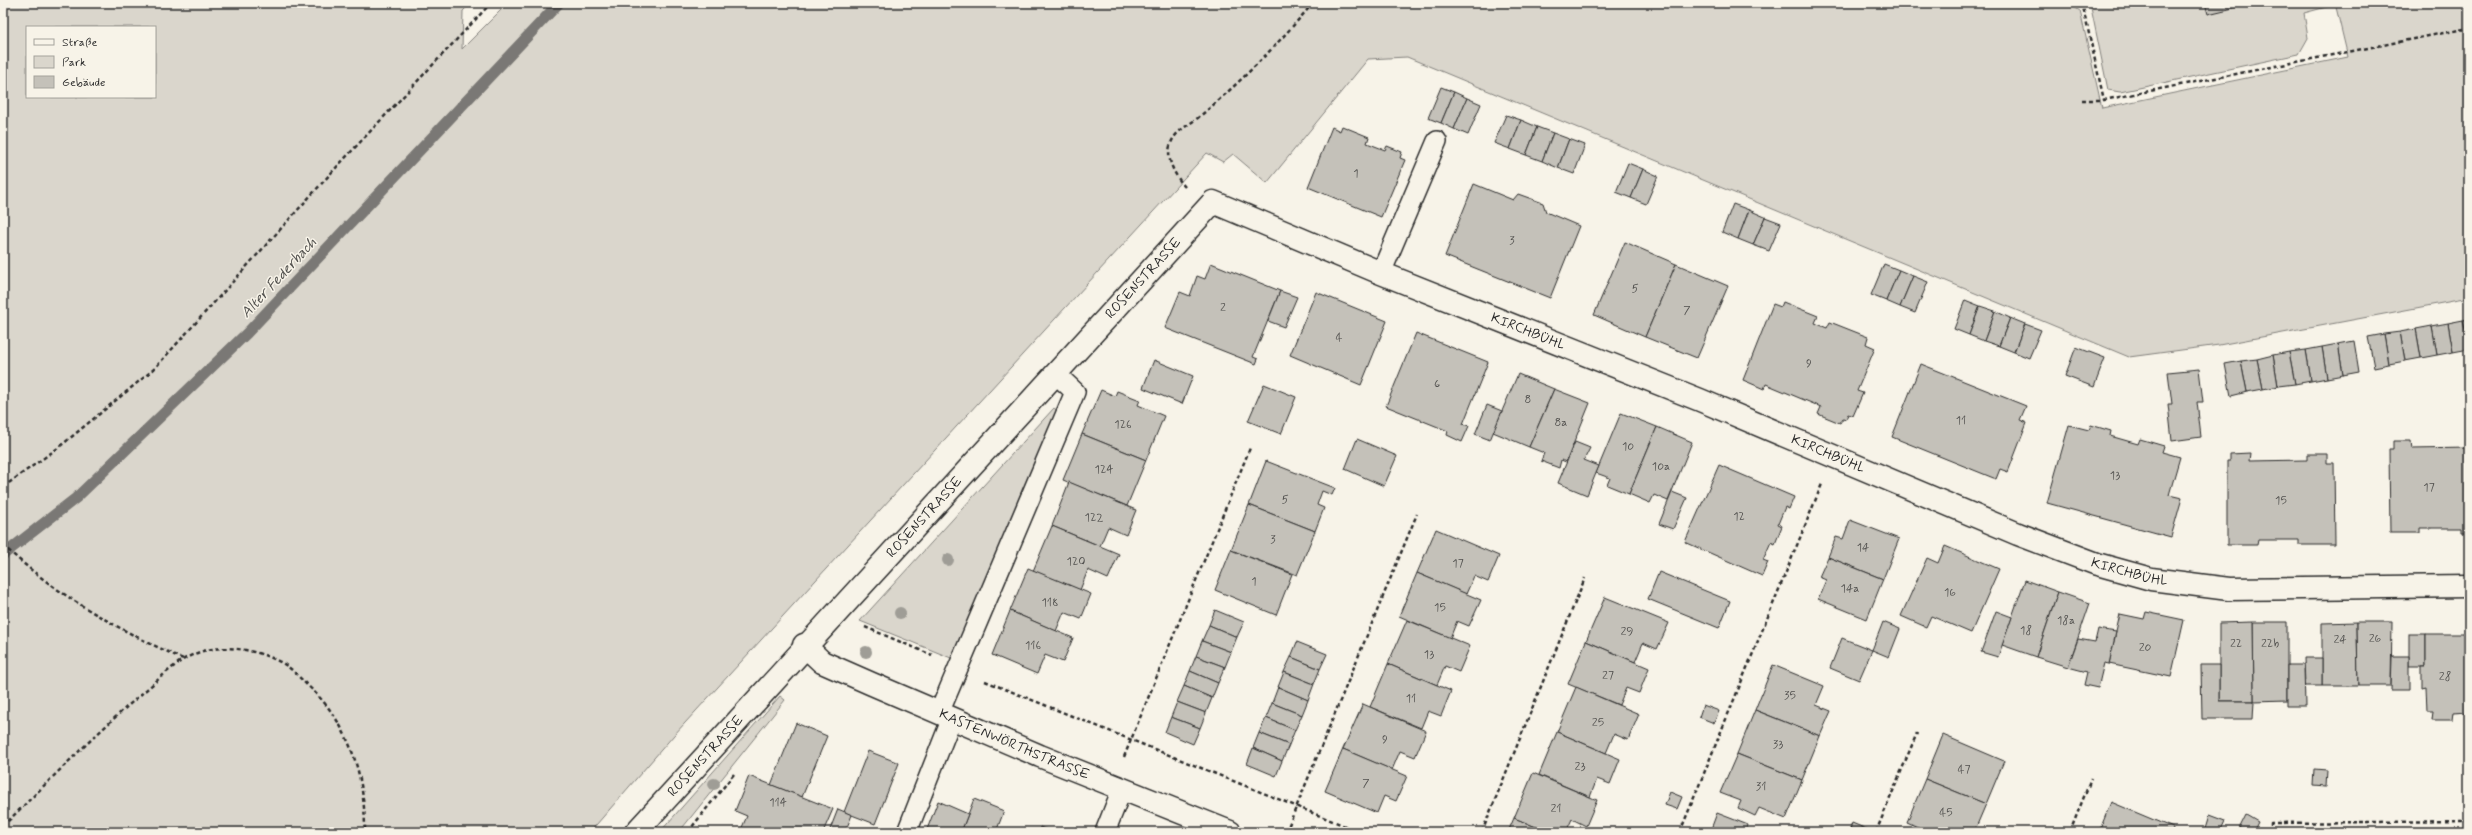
<svg xmlns="http://www.w3.org/2000/svg" width="2472" height="835" viewBox="0 0 2472 835" font-family="Mynerve,sans-serif">
  <rect width="100%" height="100%" fill="#f7f3e8"/>
  <filter id="ink" filterUnits="userSpaceOnUse"><feTurbulence type="fractalNoise" baseFrequency=".025" numOctaves="2"/><feDisplacementMap in="SourceGraphic" scale="8" xChannelSelector="R" yChannelSelector="G"/><feConvolveMatrix kernelMatrix="1 2 1 2 8 2 1 2 1" color-interpolation-filters="sRGB"/></filter>
  <g filter="url(#ink)">
    <g fill="#dad6cc" stroke="#82807c" fill-rule="evenodd">
      <path d="M3 3H471L463 11 462 49 508 3H2068L2080 11 2102 108 2348 57 2335 3H2469V298L2219 345 2129 357 1407 57 1368 59 1267 183 1233 154 1223 162 1207 153 674 735 590 832H3ZM27 27H155V97H27Z"/>
      <path d="M2090 3H2334V5L2304 13 2308 38 2299 54 2120 92 2108 90Z"/>
      <path d="M1054 408 1060 413 956 660 860 621Z"/>
      <path d="M780 696 785 700 679 832H660Z"/>
    </g>
    <g fill="none" stroke-linecap="round" stroke-linejoin="round">
      <path stroke="#7a7874" stroke-width="11" d="M3 555 76 498 247 333 559 3"/>
    </g>
    <g fill="#c4c1b9" stroke="#2b2b2b">
      <path d="M2205 3H2254L2208 14Z"/>
      <path d="M1441 87 1454 92 1441 123 1428 118Z"/>
      <path d="M1454 92 1467 98 1454 129 1441 123Z"/>
      <path d="M1467 98 1481 104 1468 135 1454 129Z"/>
      <path d="M1506 115 1521 120 1510 149 1494 143Z"/>
      <path d="M1521 120 1537 127 1526 155 1510 149Z"/>
      <path d="M1342 126 1369 137 1367 143 1385 150 1387 146 1402 152 1400 158 1405 160 1381 217 1308 187 1332 127 1340 131Z"/>
      <path d="M1537 127 1553 133 1542 161 1526 155Z"/>
      <path d="M1553 133 1569 139 1558 168 1542 161Z"/>
      <path d="M1569 139 1585 145 1574 174 1558 168Z"/>
      <path d="M1628 163 1643 169 1631 198 1616 192Z"/>
      <path d="M1643 169 1658 176 1646 204 1631 198Z"/>
      <path d="M1474 184 1513 200 1518 194 1543 203 1546 212 1579 226 1550 298 1445 256Z"/>
      <path d="M1733 204 1749 210 1738 239 1722 232Z"/>
      <path d="M1749 210 1765 217 1753 245 1738 239Z"/>
      <path d="M1765 217 1781 223 1769 251 1753 245Z"/>
      <path d="M1625 242 1676 264 1645 337 1594 315Z"/>
      <path d="M1211 263 1280 291 1253 357 1258 359 1256 364 1165 328 1180 292 1190 296 1197 276 1205 279Z"/>
      <path d="M1676 264 1728 286 1697 358 1645 337Z"/>
      <path d="M1884 264 1899 270 1886 301 1871 295Z"/>
      <path d="M1899 270 1913 276 1900 307 1886 301Z"/>
      <path d="M1913 276 1928 282 1915 313 1900 307Z"/>
      <path d="M1280 291 1297 297 1284 327 1268 321Z"/>
      <path d="M1316 292 1387 321 1361 385 1290 355Z"/>
      <path d="M1965 300 1980 306 1969 335 1954 329Z"/>
      <path d="M1783 302 1818 316 1815 323 1827 328 1830 322 1868 337 1866 344 1875 348 1857 391 1863 393 1853 416 1848 414 1846 419 1843 418 1840 423 1818 414 1821 407 1766 384 1764 389 1743 380 1773 304 1781 307Z"/>
      <path d="M1980 306 1995 311 1984 341 1969 335Z"/>
      <path d="M1995 311 2010 318 1999 346 1984 341Z"/>
      <path d="M2010 318 2025 324 2014 352 1999 346Z"/>
      <path d="M2469 319V349L2463 320Z"/>
      <path d="M2463 320 2469 349 2453 352 2448 323Z"/>
      <path d="M2448 323 2453 352 2437 355 2432 326Z"/>
      <path d="M2025 324 2041 330 2029 358 2014 352Z"/>
      <path d="M2432 326 2437 355 2421 358 2416 329Z"/>
      <path d="M2416 329 2421 358 2405 361 2400 332Z"/>
      <path d="M2400 332 2405 361 2389 364 2384 334Z"/>
      <path d="M1416 333 1488 362 1463 424 1469 426 1462 442 1447 435 1448 431 1386 406Z"/>
      <path d="M2384 334 2389 364 2374 367 2368 337Z"/>
      <path d="M2354 341 2359 372 2343 375 2338 344Z"/>
      <path d="M2338 344 2343 375 2327 378 2322 347Z"/>
      <path d="M2076 347 2105 358 2094 387 2065 376Z"/>
      <path d="M2322 347 2327 378 2311 381 2306 350Z"/>
      <path d="M2306 350 2311 381 2295 384 2289 352Z"/>
      <path d="M2289 352 2295 384 2278 386 2273 355Z"/>
      <path d="M2273 355 2278 386 2263 389 2257 359Z"/>
      <path d="M2257 359 2263 389 2247 392 2241 361Z"/>
      <path d="M1154 360 1193 376 1182 404 1143 388Z"/>
      <path d="M2241 361 2247 392 2231 396 2225 364Z"/>
      <path d="M1921 364 2026 406 2020 420 2027 423 2008 472 2000 469 1996 479 1892 437Z"/>
      <path d="M2199 369 2203 402H2197L2201 437 2172 441 2168 404H2172L2168 372Z"/>
      <path d="M1518 374 1554 389 1529 447 1493 432Z"/>
      <path d="M1264 384 1296 397 1281 434 1248 421Z"/>
      <path d="M1554 389 1590 403 1566 462 1561 460 1559 468 1541 461 1544 453 1529 447Z"/>
      <path d="M1101 390 1115 396 1117 391 1140 400 1138 405 1164 416 1146 460 1082 434Z"/>
      <path d="M1487 405 1502 411 1490 440 1475 434Z"/>
      <path d="M1621 413 1657 427 1629 494 1607 485 1610 478 1596 473Z"/>
      <path d="M2069 425 2089 430 2091 425 2111 431 2110 436 2138 444 2140 439 2164 446 2162 452 2180 457 2169 495 2182 498 2171 537 2047 503Z"/>
      <path d="M1657 427 1692 442 1668 501 1654 495 1650 503 1629 494Z"/>
      <path d="M1082 434 1146 460 1127 506 1063 480Z"/>
      <path d="M1357 439 1397 456 1384 486 1345 469Z"/>
      <path d="M2393 441H2411L2412 449 2469 448V533H2462V528H2420V533H2390L2389 449H2393Z"/>
      <path d="M1575 442 1590 448 1584 460 1599 466 1587 495 1558 483Z"/>
      <path d="M2250 453 2249 461 2307 460V454H2327V463H2334L2335 545H2299V540H2258L2257 545H2227V461H2230V454Z"/>
      <path d="M1266 461 1335 488 1332 495 1322 491 1317 505 1324 508 1315 531 1249 505Z"/>
      <path d="M1719 465 1794 497 1789 509 1785 507 1778 524 1782 526 1775 544 1771 542 1763 560 1768 562 1762 576 1685 542Z"/>
      <path d="M1069 482 1136 510 1126 535 1108 527 1100 546 1052 526Z"/>
      <path d="M1672 492 1687 498 1673 529 1659 524Z"/>
      <path d="M1249 505 1315 531 1297 575 1231 550Z"/>
      <path d="M1850 520 1899 539 1883 579 1828 557 1836 537 1843 539Z"/>
      <path d="M1052 526 1119 554 1108 579 1088 570 1080 590 1033 571Z"/>
      <path d="M1436 529 1499 556 1488 582 1474 576 1466 594 1417 573Z"/>
      <path d="M1945 546 1999 569 1971 633 1931 616 1926 627 1901 616 1927 558 1938 563Z"/>
      <path d="M1231 550 1292 574 1276 615 1215 590Z"/>
      <path d="M1828 557 1883 579 1867 619 1818 599 1826 580 1819 577Z"/>
      <path d="M1028 568 1091 594 1081 619 1064 612 1056 631 1010 611Z"/>
      <path d="M1659 572 1730 601 1719 628 1648 599Z"/>
      <path d="M1417 573 1481 600 1469 626 1457 621 1450 638 1399 616Z"/>
      <path d="M2025 580 2058 592 2036 657 2002 645Z"/>
      <path d="M2058 592 2090 603 2068 667 2036 657Z"/>
      <path d="M1605 597 1669 623 1657 649 1643 643 1635 662 1586 641Z"/>
      <path d="M1215 610 1244 622 1237 637 1209 625Z"/>
      <path d="M1010 611 1073 638 1063 662 1045 655 1037 674 992 655Z"/>
      <path d="M1996 611 2012 617 1998 657 1981 652Z"/>
      <path d="M2146 612 2184 620 2171 677 2109 664 2120 614 2144 619Z"/>
      <path d="M1407 620 1470 646 1459 672 1445 666 1437 685 1388 664Z"/>
      <path d="M1883 622 1900 629 1889 657 1872 650Z"/>
      <path d="M2253 622H2287V700L2254 701Z"/>
      <path d="M2253 622 2254 701H2219V623Z"/>
      <path d="M2357 622 2358 686H2322V623Z"/>
      <path d="M2357 622H2392L2391 686H2358Z"/>
      <path d="M1209 625 1237 637 1231 652 1202 641Z"/>
      <path d="M2098 629 2116 632 2109 664 2104 663 2098 688 2084 685 2087 672 2068 667 2078 639 2095 642Z"/>
      <rect x="2409" y="634" width="17" height="32"/>
      <path d="M2426 634H2469V711L2453 712 2452 720H2432L2433 711H2427L2426 687 2422 688V666H2426Z"/>
      <path d="M1842 638 1872 650 1859 680 1830 668Z"/>
      <path d="M1202 641 1231 652 1225 667 1196 656Z"/>
      <path d="M1586 641 1649 668 1639 693 1626 688 1619 705 1568 684Z"/>
      <path d="M1297 642 1327 654 1320 669 1291 657Z"/>
      <path d="M1196 656 1225 667 1218 683 1190 671Z"/>
      <path d="M2392 656H2409V690H2391Z"/>
      <path d="M1291 657 1320 669 1314 684 1284 672Z"/>
      <path d="M2304 658H2322V686H2305Z"/>
      <path d="M1388 664 1451 691 1441 716 1428 711 1421 728 1370 707Z"/>
      <path d="M1773 665 1824 686 1816 705 1831 711 1820 736 1755 710Z"/>
      <path d="M2201 665H2219V701H2254L2253 719H2202Z"/>
      <path d="M2287 665H2304L2305 706H2287Z"/>
      <path d="M1190 671 1218 683 1212 698 1184 686Z"/>
      <path d="M1284 672 1314 684 1308 700 1278 687Z"/>
      <path d="M1184 686 1212 698 1206 713 1177 702Z"/>
      <path d="M1278 687 1308 700 1302 715 1272 703Z"/>
      <path d="M1576 687 1639 714 1628 740 1614 734 1606 753 1557 732Z"/>
      <path d="M1177 702 1206 713 1200 728 1171 717Z"/>
      <path d="M1272 703 1302 715 1295 730 1266 718Z"/>
      <path d="M1363 704 1426 731 1415 757 1400 751 1392 770 1343 749Z"/>
      <path d="M1703 705 1719 711 1714 723 1699 717Z"/>
      <path d="M1755 710 1820 736 1802 780 1737 754Z"/>
      <path d="M1171 717 1200 728 1193 744 1165 732Z"/>
      <path d="M1266 718 1295 730 1289 745 1259 733Z"/>
      <path d="M796 723 827 736 802 797 771 785Z"/>
      <path d="M1557 732 1620 759 1610 784 1597 779 1590 797 1539 775Z"/>
      <path d="M1259 733 1289 745 1282 761 1253 748Z"/>
      <path d="M1943 735 2004 761 1986 804 1925 779Z"/>
      <path d="M1253 748 1282 761 1276 776 1247 764Z"/>
      <path d="M1343 749 1407 776 1396 801 1384 796 1377 813 1325 791Z"/>
      <path d="M868 751 899 763 875 824 844 812Z"/>
      <path d="M1737 754 1802 780 1786 819 1759 808 1755 816 1738 808 1741 801 1720 793Z"/>
      <path d="M2314 769 2327 770 2326 787 2313 786Z"/>
      <path d="M1533 773 1597 800 1586 826 1572 819 1566 832H1548L1514 818Z"/>
      <path d="M749 776 833 809 823 832H740L747 816 735 811Z"/>
      <path d="M1925 779 1986 804 1974 832H1929L1907 822Z"/>
      <path d="M1670 792 1682 797 1677 809 1665 805Z"/>
      <path d="M974 799 1004 811 996 832H961Z"/>
      <path d="M938 801 968 814 961 832H926Z"/>
      <path d="M2111 802 2173 828 2172 832H2099Z"/>
      <path d="M838 809 852 815 845 832H829Z"/>
      <path d="M1717 813 1748 825 1746 832H1719L1711 829Z"/>
      <path d="M2209 815 2225 821 2220 832 2205 828Z"/>
      <path d="M2246 815 2258 822 2253 832 2238 831Z"/>
      <path d="M1514 818 1548 832H1508Z"/>
      <path d="M1852 823 1869 830 1868 832H1849Z"/>
      <path d="M1914 826 1929 832H1912Z"/>
      <path d="M1040 827 1053 832H1039Z"/>
    </g>
    <g fill="none" stroke-linecap="round" stroke-linejoin="round">
      <defs>
        <g id="lane">
          <path d="M1381 273 1437 141"/>
          <path d="M939 713 1075 392 1056 374"/>
          <path d="M907 832 952 718"/>
          <path d="M1105 832 1122 789"/>
        </g>
        <g id="street">
          <path id="s1" d="M804 645 822 662 872 684 1040 756 1230 832"/>
          <path id="s2" d="M636 832 1213 202 1381 273 1700 400 2018 534 2097 564 2151 579 2229 589 2469 586"/>
        </g>
      </defs>
      <use href="#lane" stroke="#2b2b2b" stroke-width="22"/>
      <use href="#street" stroke="#2b2b2b" stroke-width="25"/>
      <g stroke="#2b2b2b" stroke-width="2.5" stroke-dasharray="4 3" stroke-linecap="butt">
        <path d="M2055 3H2057"/>
        <path d="M2082 3 2104 100"/>
        <path d="M2082 100H2104L2469 28"/>
        <path d="M1185 187C1176 177 1166 160 1170 146 1174 131 1188 126 1199 117 1241 82 1278 44 1313 3"/>
        <path d="M3 487 58 448 154 369 332 172 491 3"/>
        <path d="M3 545C54 594 119 630 183 659"/>
        <path d="M865 627 932 655"/>
        <path d="M985 681 1360 832"/>
        <path d="M1124 757 1250 448"/>
        <path d="M3 826C50 780 96 733 146 690 163 676 178 659 200 652 226 643 264 651 287 666 294 671 301 679 307 685 350 723 365 776 365 832"/>
        <path d="M688 832 734 774"/>
        <path d="M1286 832 1417 514"/>
        <path d="M1482 832 1585 578"/>
        <path d="M1680 832 1822 484"/>
        <path d="M1876 832 1917 733"/>
        <path d="M2070 832 2091 779"/>
        <path d="M2271 832V823L2469 821"/>
      </g>
      <use href="#lane" stroke="#f7f3e8" stroke-width="19"/>
      <use href="#street" stroke="#f7f3e8" stroke-width="22"/>
    </g>
    <g fill="#9f9d96">
      <circle cx="948" cy="560" r="6"/>
      <circle cx="900" cy="613" r="6"/>
      <circle cx="866" cy="652" r="6"/>
      <circle cx="714" cy="784" r="6"/>
    </g>
  </g>
  <g text-anchor="middle" dominant-baseline="central" stroke-width="3" stroke-linejoin="round" paint-order="stroke">
    <g font-size="12" fill="#51504e">
      <text x="1356" y="174">1</text>
      <text x="1512" y="241">3</text>
      <text x="1635" y="289">5</text>
      <text x="1223" y="308">2</text>
      <text x="1687" y="311">7</text>
      <text x="1339" y="338">4</text>
      <text x="1809" y="364">9</text>
      <text x="1437" y="384">6</text>
      <text x="1528" y="400">8</text>
      <text x="1961" y="421">11</text>
      <text x="1561" y="423">8a</text>
      <text x="1123" y="425">126</text>
      <text x="1628" y="447">10</text>
      <text x="1661" y="467">10a</text>
      <text x="1104" y="470">124</text>
      <text x="2115" y="476">13</text>
      <text x="2429" y="488">17</text>
      <text x="1285" y="500">5</text>
      <text x="2281" y="501">15</text>
      <text x="1739" y="517">12</text>
      <text x="1094" y="518">122</text>
      <text x="1273" y="540">3</text>
      <text x="1863" y="548">14</text>
      <text x="1076" y="562">120</text>
      <text x="1458" y="564">17</text>
      <text x="1254" y="582">1</text>
      <text x="1850" y="589">14a</text>
      <text x="1950" y="593">16</text>
      <text x="1050" y="603">118</text>
      <text x="1440" y="608">15</text>
      <text x="2066" y="621">18a</text>
      <text x="2026" y="631">18</text>
      <text x="1627" y="632">29</text>
      <text x="2375" y="639">26</text>
      <text x="2340" y="640">24</text>
      <text x="2236" y="644">22</text>
      <text x="2270" y="644">22b</text>
      <text x="1033" y="646">116</text>
      <text x="2145" y="648">20</text>
      <text x="1429" y="655">13</text>
      <text x="1608" y="676">27</text>
      <text x="2445" y="677">28</text>
      <text x="1790" y="696">35</text>
      <text x="1411" y="699">11</text>
      <text x="1598" y="723">25</text>
      <text x="1385" y="740">9</text>
      <text x="1778" y="745">33</text>
      <text x="1580" y="767">23</text>
      <text x="1964" y="770">47</text>
      <text x="1366" y="784">7</text>
      <text x="1761" y="787">31</text>
      <text x="778" y="803">114</text>
      <text x="1556" y="809">21</text>
      <text x="1946" y="813">45</text>
    </g>
    <g font-size="14" fill="#2b2b2b" stroke="#f7f3e8">
      <text stroke="none"><textPath href="#s2" startOffset="751">ROSENSTRASSE</textPath></text>
      <text stroke="none"><textPath href="#s2" startOffset="1195">KIRCHBÜHL</textPath></text>
      <text stroke="none"><textPath href="#s2" startOffset="1519">KIRCHBÜHL</textPath></text>
      <text stroke="none"><textPath href="#s2" startOffset="427">ROSENSTRASSE</textPath></text>
      <text stroke="none"><textPath href="#s2" startOffset="1843">KIRCHBÜHL</textPath></text>
      <text stroke="none"><textPath href="#s1" startOffset="234">KASTENWÖRTHSTRASSE</textPath></text>
      <text stroke="none"><textPath href="#s2" startOffset="103">ROSENSTRASSE</textPath></text>
    </g>
    <g font-size="15" font-style="italic" fill="#53524f" stroke="#f7f3e8">
      <text transform="translate(279 278) rotate(-47)">Alter Federbach</text>
    </g>
  </g>
  <rect width="2472" height="835" fill="none" stroke="#f7f3e8" stroke-width="16"/>
  <rect x="8" y="8" width="2456" height="819" fill="none" stroke="#2b2b2b" stroke-width="1.5" filter="url(#ink)"/>
  <rect x="26" y="26" width="130" height="72" fill="#f7f3e8" stroke="#a5a39c"/>
  <rect x="34" y="39" width="20" height="6" fill="#f7f3e8" stroke="#a5a39c"/>
  <text x="62" y="46" font-size="12" fill="#2b2b2b">Straße</text>
  <rect x="34" y="56" width="20" height="12" fill="#dad6cc" stroke="#a5a39c"/>
  <text x="62" y="66" font-size="12" fill="#2b2b2b">Park</text>
  <rect x="34" y="76" width="20" height="12" fill="#c4c1b9" stroke="#a5a39c"/>
  <text x="62" y="86" font-size="12" fill="#2b2b2b">Gebäude</text>
</svg>
